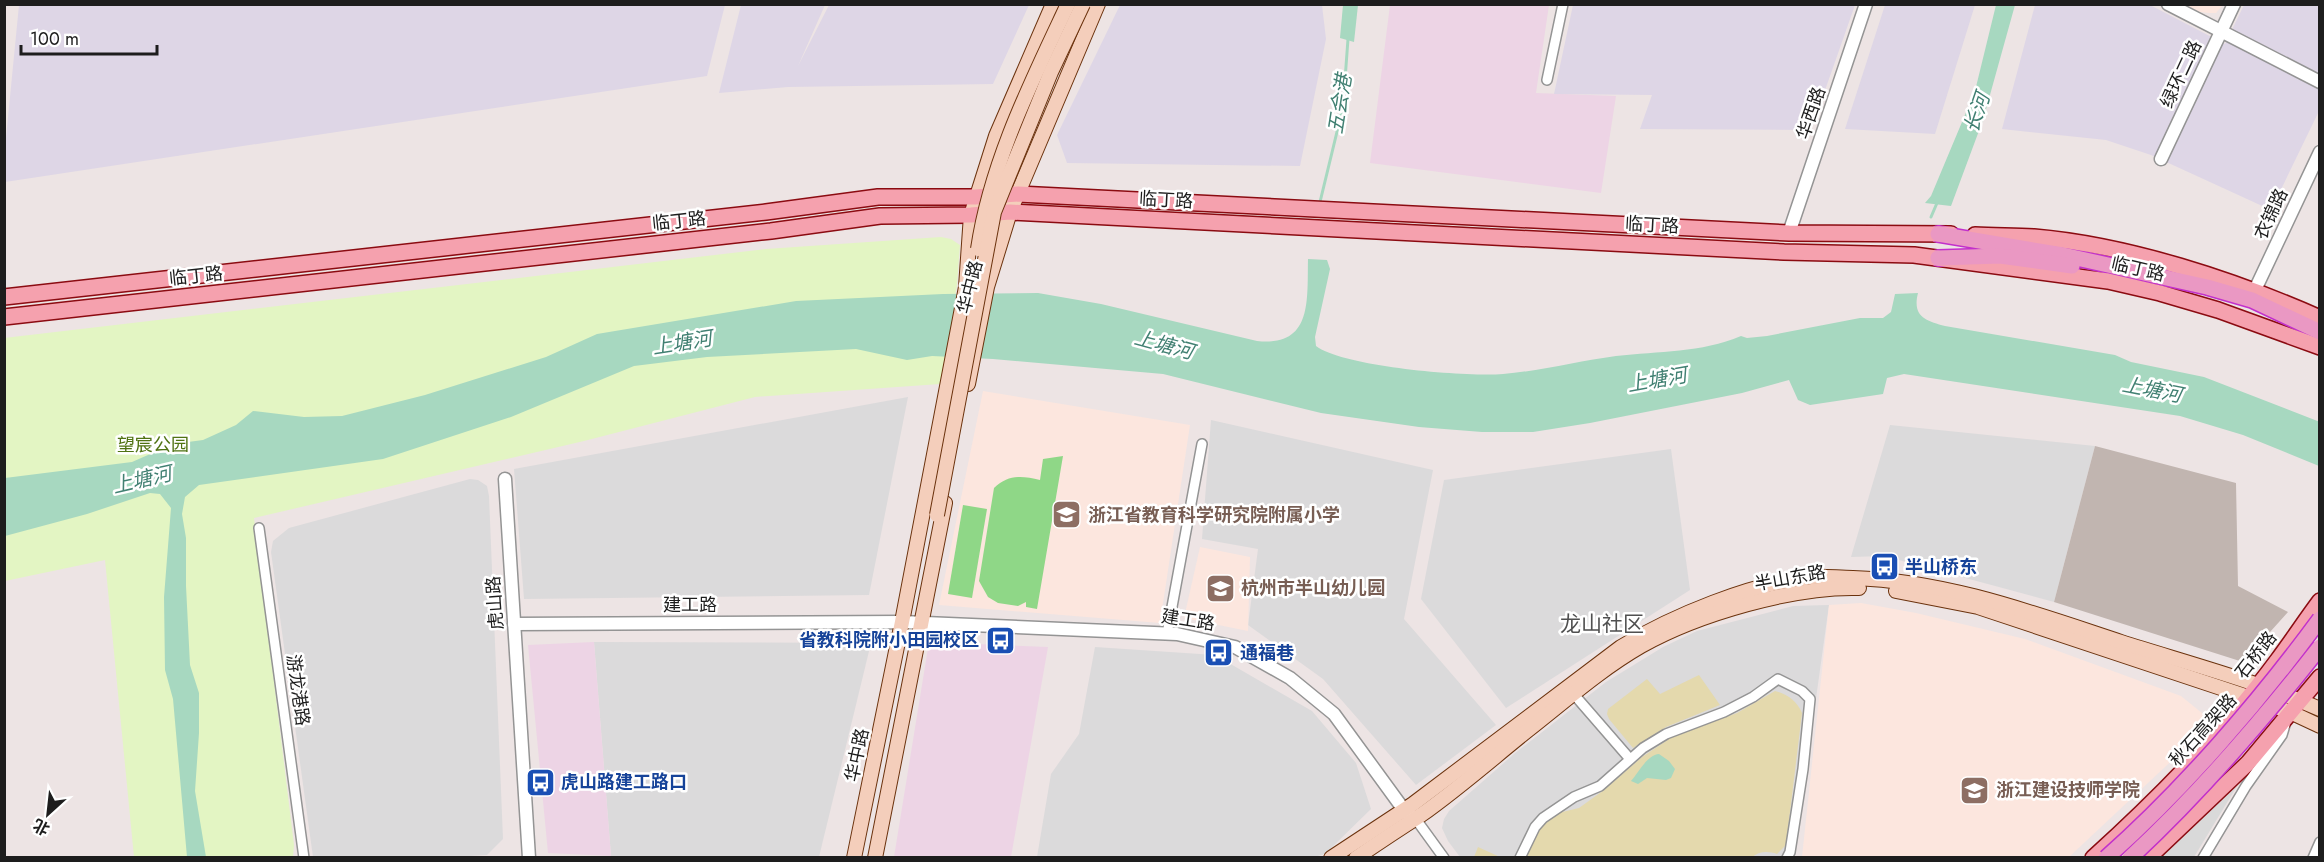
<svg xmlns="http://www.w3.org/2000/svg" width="2324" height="862" viewBox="0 0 2324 862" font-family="Jost,'Noto Sans SC',sans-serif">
  <rect width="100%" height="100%" fill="#ede4e4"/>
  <g fill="#dbdadb">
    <path d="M908 397 869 595 524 599 514 469Z"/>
    <path d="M1211 420 1433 470 1404 619 1496 725 1416 785 1323 679 1248 625 1258 549 1202 539Z"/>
    <path d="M1890 425 2095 446 2054 602 1884 556 1851 557Z"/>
    <path d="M1671 449 1690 590 1506 708 1421 599 1444 480Z"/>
    <path d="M470 479 478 480 487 486 489 496 503 839 487 855 435 858 313 857 271 552 273 541 289 528Z"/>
    <path d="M1829 605 1794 857H1460L1448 841 1442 828 1444 819 1449 811 1514 754 1606 682 1663 647 1697 631 1793 606Z"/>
    <path d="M594 642 871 643 819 857 611 856Z"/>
    <path d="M1095 647 1215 655 1312 711 1356 763 1371 809 1325 854 1314 857H1037L1051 774 1079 734Z"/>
  </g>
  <g fill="#edd4e5">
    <path d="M1390 5H1549L1536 93 1616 96 1601 193 1370 163Z"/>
    <path d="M594 642 611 856 548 853 528 645Z"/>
    <path d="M929 642 1048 647 1011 857H894Z"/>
  </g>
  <g fill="#ded6e6">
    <path d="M19 5 20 4 725 5 707 76 5 182V148Z"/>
    <path d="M741 5H825L798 66 829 5H1029L993 84 788 87 719 93Z"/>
    <path d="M1120 5H1322L1326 39 1300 166 1067 163 1057 135Z"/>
    <path d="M1573 5V4L1855 5 1811 130 1640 129 1652 95 1554 94Z"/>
    <path d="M1885 5H1975L1935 134 1845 129Z"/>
    <path d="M2035 5H2150L2225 44 2244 5H2319V111L2271 210 2151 155 2106 140 2002 129Z"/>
  </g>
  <g fill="#fce6de">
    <path d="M2186 5 2223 4V5L2216 13H2210L2200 12Z"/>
    <path d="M983 391 1190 425 1160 623 939 605Z"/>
    <path d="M1200 547 1250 557 1248 631 1184 618Z"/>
    <path d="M1861 603 1916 613 2025 639 2181 696 2213 722 2069 857H1802L1829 605Z"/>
  </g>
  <path fill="#c1b5b0" d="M2095 446 2236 483 2238 586 2288 612 2243 662 2054 602Z"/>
  <g fill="#e4d9ad">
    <path d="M1699 675 1720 705 1666 727 1633 748 1609 719 1607 714 1608 709 1647 679 1660 694Z"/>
    <path d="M1775 691C1787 694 1797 701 1802 713L1786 845 1777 854C1768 851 1759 851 1751 858H1525L1539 826 1554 814 1579 808 1604 790 1642 757 1672 737 1737 713Z"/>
    <path d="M1478 847 1500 857H1474Z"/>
  </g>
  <path fill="#e3f5c3" d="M941 237 951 239 960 245 957 285 940 384 755 397 584 441 254 518 294 845 293 857H134L105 560 5 581 4 338 766 249Z"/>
  <g fill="#8fd787">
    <path d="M1063 456 1037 609 1026 607V602L1018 606 998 603 988 597 979 581 994 488C1009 474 1022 476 1040 480L1043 459Z"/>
    <path d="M963 505 987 509 972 598 948 594Z"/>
  </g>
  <path fill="#d9d9d9" d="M2248 768 2194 857 2150 858Z"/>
  <g fill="#a7d8c0">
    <path d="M1343 5H1358L1354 42 1340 38Z"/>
    <path d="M1996 5H2015L1983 120 1951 206 1925 203 1931 196 1975 91Z"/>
    <path d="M1308 259 1327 260 1330 269 1315 337 1316 346C1344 367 1466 377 1503 374 1540 371 1579 361 1616 356 1659 351 1701 353 1741 336L1747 338 1767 336 1860 318H1883L1891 312 1895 294 1918 293C1912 317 1926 321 1945 326L2115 355 2131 362 2204 377 2320 422 2319 466 2243 435 2180 416 1904 374 1887 378 1883 394 1810 405 1798 400 1789 380 1742 393 1590 423 1533 432H1482L1419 427 1321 413 1163 374 993 359 932 356 907 360 856 349 707 357 634 366 511 417 383 459 199 485 185 497 182 514 186 538V586L190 665 199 693V733L195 791 206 857H187L173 699 165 670 164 597 171 508 160 494 150 493 87 514 5 536V478L132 462 173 444 203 440 236 425 253 411 304 417 342 416 425 395 546 357 597 334 796 301 943 294 1038 293 1101 304 1257 341C1313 347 1307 300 1308 259Z"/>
    <path d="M1659 754 1669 761 1675 769 1671 778 1666 780 1647 778 1638 784 1631 781C1639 772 1647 755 1659 754Z"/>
  </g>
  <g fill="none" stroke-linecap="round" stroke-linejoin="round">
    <g stroke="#a7d8c0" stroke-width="3">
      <path d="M1320 202 1343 107 1348 39"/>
      <path d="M1931 217 1937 203"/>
    </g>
    <defs>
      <g id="minor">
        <path d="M1547 80 1563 4"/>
        <path d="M259 528 304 858"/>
        <path d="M1167 634 1202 444"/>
        <path d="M1571 691 1630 759"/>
        <path d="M1415 818 1444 858"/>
        <path d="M1520 858 1535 827 1543 818 1574 797 1600 786 1643 748 1666 734 1724 712 1753 697 1778 679 1802 691 1810 699 1803 769 1790 852 1787 858"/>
        <path d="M2203 858 2246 786 2282 735 2285 725"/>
        <path d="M2313 858 2320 842"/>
      </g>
      <g id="tertiary">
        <path d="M2168 4 2320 82"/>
        <path d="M2161 159 2234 4"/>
        <path d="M1789 233 1866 4"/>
        <path d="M2254 292 2320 152"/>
        <path d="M505 479 529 858"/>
        <path d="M514 624 902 622 1177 634 1235 647 1290 678 1334 714 1404 810 1411 816"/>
      </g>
      <g id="secondary">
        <path d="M968 384 987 287 1010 212 1098 4"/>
        <path d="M1896 591 1978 607 2248 697 2290 712 2320 726"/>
        <path d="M854 858 902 622 966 287 971 215 996 136 1053 4"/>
        <path d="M875 858 945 503"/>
        <path d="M1331 858 1413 804 1621 647C1672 616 1752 583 1812 577 1825 576 1839 578 1853 578 1947 581 2033 613 2121 642 2187 663 2256 681 2320 709"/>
        <path d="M1356 858C1378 843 1399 829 1421 815 1458 789 1493 758 1528 730 1565 701 1601 669 1641 646 1698 614 1794 586 1859 588"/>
      </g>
      <g id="primary">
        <path d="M1975 235C1994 236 2014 236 2034 237 2128 245 2234 280 2320 318"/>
        <path d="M4 297 766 212 878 197H975L1018 194 1789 233 1951 234"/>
        <path d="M4 317 771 231 880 216 971 215 1010 212 1784 252 1914 255 2108 281 2160 293 2218 310 2320 347"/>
        <path d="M2093 858C2157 800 2226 730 2277 661 2292 641 2305 621 2320 601"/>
        <path d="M2148 858 2248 763 2320 677"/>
      </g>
      <g id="trunk">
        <path d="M1938 234 2063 255 2207 287 2252 300 2320 332"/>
        <path d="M1938 258 2000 256 2072 266"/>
      </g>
    </defs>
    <use href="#minor" stroke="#949494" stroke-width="12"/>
    <use href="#tertiary" stroke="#949494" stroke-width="15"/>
    <use href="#secondary" stroke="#6b320d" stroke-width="16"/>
    <use href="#primary" stroke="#8b0b11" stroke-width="18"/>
    <use href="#trunk" stroke="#c230cb" stroke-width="18"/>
    <use href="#minor" stroke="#fff" stroke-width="9"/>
    <use href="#tertiary" stroke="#fff" stroke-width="12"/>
    <use href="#secondary" stroke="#f4cebb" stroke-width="14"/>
    <use href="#primary" stroke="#f5a1ae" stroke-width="15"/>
    <use href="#trunk" stroke="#ea98c3" stroke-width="15"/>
    <defs>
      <g id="secondary-bridge">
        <path d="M978 249C991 162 1031 83 1068 4"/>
        <path d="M937 515 994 212 1051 72 1083 4"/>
      </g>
      <g id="trunk-bridge">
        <path d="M2106 858C2183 790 2259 702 2320 619"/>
        <path d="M2130 858C2199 794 2262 721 2320 647"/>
      </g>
    </defs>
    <use href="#secondary-bridge" stroke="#6b320d" stroke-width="16" stroke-linecap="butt"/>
    <use href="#trunk-bridge" stroke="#c230cb" stroke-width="18" stroke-linecap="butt"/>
    <use href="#secondary-bridge" stroke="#f4cebb" stroke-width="14"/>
    <use href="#trunk-bridge" stroke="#ea98c3" stroke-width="15"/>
  </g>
  <defs>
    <symbol id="school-square" viewBox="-11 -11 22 22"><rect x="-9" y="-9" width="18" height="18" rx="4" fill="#8d6e63" stroke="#fff"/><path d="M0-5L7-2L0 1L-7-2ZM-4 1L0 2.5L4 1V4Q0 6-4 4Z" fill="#fff"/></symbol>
    <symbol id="bus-square" viewBox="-11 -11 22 22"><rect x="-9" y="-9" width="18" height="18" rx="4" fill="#1a4fb4" stroke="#fff"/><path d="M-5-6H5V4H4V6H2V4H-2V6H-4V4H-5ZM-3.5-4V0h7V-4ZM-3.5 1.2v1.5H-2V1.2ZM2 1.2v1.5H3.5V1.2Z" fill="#fff"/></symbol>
    <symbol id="university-square" viewBox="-11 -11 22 22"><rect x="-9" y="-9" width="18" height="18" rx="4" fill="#8d6e63" stroke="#fff"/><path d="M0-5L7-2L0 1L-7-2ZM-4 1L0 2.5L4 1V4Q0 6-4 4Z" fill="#fff"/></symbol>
  </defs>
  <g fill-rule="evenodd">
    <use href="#school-square" x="1050" y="498" width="33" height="33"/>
    <use href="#bus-square" x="1868" y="550" width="33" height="33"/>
    <use href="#school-square" x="1204" y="572" width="33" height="33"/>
    <use href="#bus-square" x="984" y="624" width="33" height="33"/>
    <use href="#bus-square" x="1202" y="636" width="33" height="33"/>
    <use href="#bus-square" x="524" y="766" width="33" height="33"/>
    <use href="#university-square" x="1958" y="774" width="33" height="33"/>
  </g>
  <g text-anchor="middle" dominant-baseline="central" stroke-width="5" stroke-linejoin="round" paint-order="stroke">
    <g font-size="18" fill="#1d1d1d" stroke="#fff">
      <text transform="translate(2181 74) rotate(-65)">绿环二路</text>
      <text transform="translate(1811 113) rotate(-71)">华西路</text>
      <text transform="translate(1166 200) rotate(3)">临丁路</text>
      <text transform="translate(2271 214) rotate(-65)">衣锦路</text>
      <text transform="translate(679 221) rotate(-6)">临丁路</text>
      <text transform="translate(1652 225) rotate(3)">临丁路</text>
      <text transform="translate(2138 269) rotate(13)">临丁路</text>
      <text transform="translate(196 276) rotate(-6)">临丁路</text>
      <text transform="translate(970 287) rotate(-76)">华中路</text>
      <text transform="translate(1790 578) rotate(-10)">半山东路</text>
      <text transform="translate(495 603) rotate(-94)">虎山路</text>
      <text x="690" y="605">建工路</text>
      <text transform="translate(1188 620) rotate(9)">建工路</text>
      <text transform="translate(2256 655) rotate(-52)">石桥路</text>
      <text transform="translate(298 690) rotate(82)">游龙港路</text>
      <text transform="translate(2203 730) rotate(-48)">秋石高架路</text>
      <text transform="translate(857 755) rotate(-78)">华中路</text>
    </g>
    <g font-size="18" fill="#507313" stroke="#fff">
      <text x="153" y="445">望宸公园</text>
    </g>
    <g font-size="18" font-weight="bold" fill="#785e54" stroke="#fff" text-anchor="start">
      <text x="1088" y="515">浙江省教育科学研究院附属小学</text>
      <text x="1241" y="588">杭州市半山幼儿园</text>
      <text x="1996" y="790">浙江建设技师学院</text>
    </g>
    <g font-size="18" font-weight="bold" fill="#164399" stroke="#fff" text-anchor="start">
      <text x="1905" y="567">半山桥东</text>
      <text x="979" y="640" text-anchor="end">省教科院附小田园校区</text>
      <text x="1240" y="653">通福巷</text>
      <text x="561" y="782">虎山路建工路口</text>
    </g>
    <g font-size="20" font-style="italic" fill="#418072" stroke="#fff">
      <text transform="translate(1340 104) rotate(-81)">五会港</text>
      <text transform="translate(1977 113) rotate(-71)">长河</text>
      <text transform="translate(682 343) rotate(-9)">上塘河</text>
      <text transform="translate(1164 345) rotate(15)">上塘河</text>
      <text transform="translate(1657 380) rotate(-10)">上塘河</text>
      <text transform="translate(2152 390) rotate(11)">上塘河</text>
      <text transform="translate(142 480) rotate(-13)">上塘河</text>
    </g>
    <g font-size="21" fill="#505050" stroke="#fff">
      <text x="1602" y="624">龙山社区</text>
    </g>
  </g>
  <rect width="2324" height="862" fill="none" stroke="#1d1d1d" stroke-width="12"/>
  <g transform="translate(48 814) rotate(207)" stroke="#ffffff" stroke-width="4.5" paint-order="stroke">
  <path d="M0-4.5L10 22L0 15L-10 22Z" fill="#1d1d1d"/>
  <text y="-9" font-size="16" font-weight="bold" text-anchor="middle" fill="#1d1d1d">北</text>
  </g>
  <path d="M21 45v9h136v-9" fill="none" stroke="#1d1d1d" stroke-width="3"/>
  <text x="30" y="45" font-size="18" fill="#1d1d1d" stroke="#ffffff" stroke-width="4.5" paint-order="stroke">100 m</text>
</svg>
